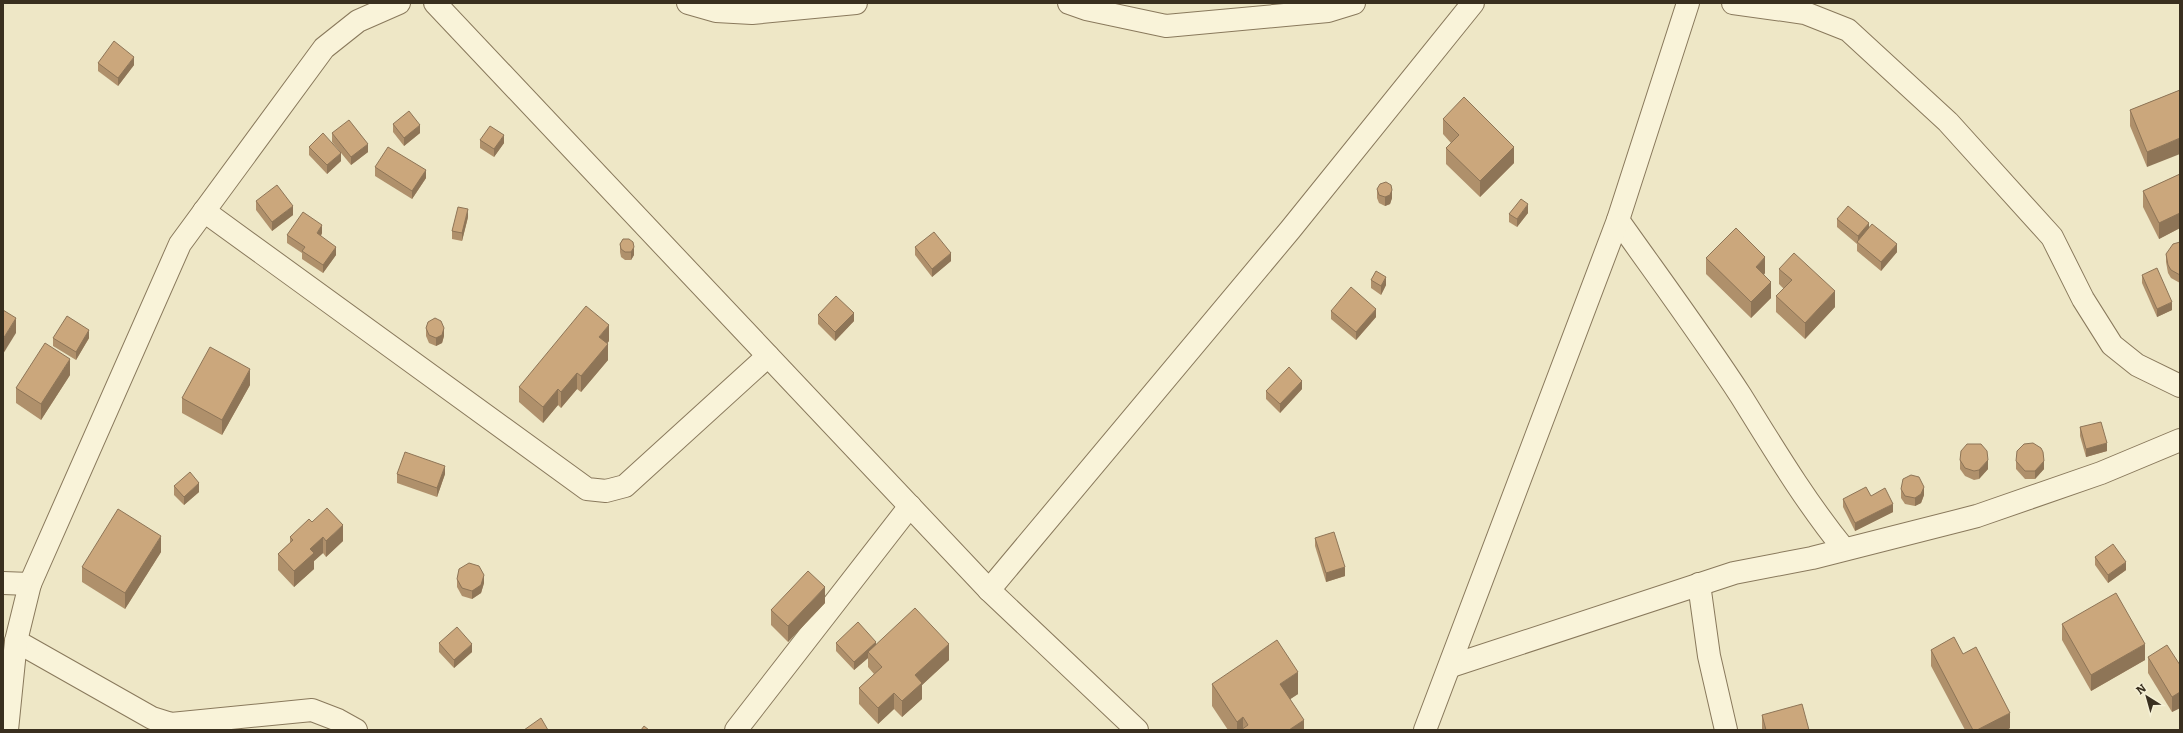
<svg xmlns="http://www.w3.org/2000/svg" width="2183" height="733" viewBox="0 0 2183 733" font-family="Literata,serif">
  <rect width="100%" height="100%" fill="#eee7c6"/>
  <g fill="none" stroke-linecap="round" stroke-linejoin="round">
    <defs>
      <g id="minor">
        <path d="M435 3 989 590 1137 730"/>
        <path d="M688 3 716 11 752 13 856 3"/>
        <path d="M1069 3 1086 9 1166 26 1328 11 1354 3"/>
        <path d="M1733 3 1805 13 1848 30 1948 122 2052 237 2083 299 2112 345 2137 365 2180 386"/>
        <path d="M204 211 587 489 606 491 625 486 768 356"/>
        <path d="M1618 220C1659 278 1702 336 1741 396 1774 449 1805 501 1844 549"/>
        <path d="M3 583 30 584"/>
        <path d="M1699 584 1709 656 1726 730"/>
        <path d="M989 590 1290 230 1473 3"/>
        <path d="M16 641 152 718 171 724 312 710 338 720 356 730"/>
        <path d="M1451 666 1734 573 1812 558 1977 516 2101 473 2180 440"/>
        <path d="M7 730 16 641 30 584 180 244 324 48 358 21 399 3"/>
        <path d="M736 730 910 506"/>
        <path d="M1425 730 1618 220 1688 3"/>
      </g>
    </defs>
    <use href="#minor" stroke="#89795c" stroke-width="24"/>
    <use href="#minor" stroke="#f9f3d9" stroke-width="22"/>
  </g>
  <g fill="#af906b">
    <path d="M98 63 134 65 118 86 98 71Z"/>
    <path d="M2180 90 2147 167 2130 126V110Z"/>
    <path d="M1443 119 1514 163 1480 197 1446 164V148L1451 143 1443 134Z"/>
    <path d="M393 124 420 133 404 146 393 132Z"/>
    <path d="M332 133 368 152 351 165 332 142Z"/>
    <path d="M480 140 504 143 494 157 480 148Z"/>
    <path d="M309 147 341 161 327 174 309 155Z"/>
    <path d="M375 167 426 178 412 199 375 176Z"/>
    <path d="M2180 174V228L2159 239 2143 207V191Z"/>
    <path d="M1377 189 1392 198 1390 204 1385 206 1379 203 1377 198Z"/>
    <path d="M256 201 293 215 272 231 256 210Z"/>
    <path d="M1528 213 1517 227 1509 222V214Z"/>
    <path d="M468 217 462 241 452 239V231Z"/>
    <path d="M1837 219 1869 228 1897 252 1881 271 1857 251V244L1837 227Z"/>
    <path d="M322 233 321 236 336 255 323 273 302 259V253L287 243V235Z"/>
    <path d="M623 239 634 255 631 260H625L621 257 620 252V244Z"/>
    <path d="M2180 242V283L2171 278 2168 273 2166 262V254Z"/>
    <path d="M915 247 951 261 932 277 915 255Z"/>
    <path d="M1706 258 1765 273 1764 275 1771 298 1751 318 1706 274Z"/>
    <path d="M1779 269 1835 307 1805 339 1776 312V296L1784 289 1779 284Z"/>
    <path d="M2142 275 2172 310 2157 317 2142 283Z"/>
    <path d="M1371 280 1386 285 1381 295 1371 288Z"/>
    <path d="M1331 311 1376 317 1356 340 1331 319Z"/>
    <path d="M818 315 854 321 835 341 818 324Z"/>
    <path d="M426 328 444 336 442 343 436 346 429 343 426 336Z"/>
    <path d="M53 338H89L76 360 53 346Z"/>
    <path d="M609 341 607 344 608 360 581 392 577 389 561 408 558 405 543 423 519 402V387Z"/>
    <path d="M70 375 41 420 16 403V388Z"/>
    <path d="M250 385 222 435 182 413V398Z"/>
    <path d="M1302 389 1280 413 1266 399V391Z"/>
    <path d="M2080 427 2107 451 2086 457 2080 436Z"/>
    <path d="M1960 460 1988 469 1979 479 1974 480 1965 476 1960 469Z"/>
    <path d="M2016 461 2044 469 2035 479H2025L2016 469Z"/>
    <path d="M397 474H445L437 497 397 483Z"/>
    <path d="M174 486 199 492 184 505 174 495Z"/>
    <path d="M1901 489 1924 495 1921 503 1915 506 1905 504 1901 498Z"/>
    <path d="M1871 496 1893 512 1855 531 1843 507V499Z"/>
    <path d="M312 522 343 541 326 557 323 553 314 561V569L294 587 278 570V554L290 543V537Z"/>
    <path d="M1315 538 1345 576 1326 582 1315 546Z"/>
    <path d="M161 552 125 609 82 582V567Z"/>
    <path d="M2095 557 2126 570 2108 583 2095 565Z"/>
    <path d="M457 579 484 583 481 593 472 599 462 596 457 587Z"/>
    <path d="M825 603 788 642 771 625V610Z"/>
    <path d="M2062 624 2145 660 2091 691 2062 640Z"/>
    <path d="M439 643 472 652 454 668 439 652Z"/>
    <path d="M836 643 876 644 949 660 922 685V699L902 717 894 709 878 724 859 704V688L874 674 868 667V658L854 670 836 651Z"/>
    <path d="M1931 650 1963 654 2010 728 2007 730H1965L1931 666Z"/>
    <path d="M2148 657 2180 665V708L2172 712 2148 673Z"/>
    <path d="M1212 684 1298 694 1290 699 1304 730H1228L1212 706Z"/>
    <path d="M1762 715 1809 730H1762Z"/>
  </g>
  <g fill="#8e7557">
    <path d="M134 57V65L118 86V78Z"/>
    <path d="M420 125V133L404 146V138Z"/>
    <path d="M504 135V143L494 157V149Z"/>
    <path d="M2180 138V154L2147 167V152Z"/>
    <path d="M368 144V152L351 165V157Z"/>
    <path d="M1514 147V163L1480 197V181Z"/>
    <path d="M341 153V161L327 174V165Z"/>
    <path d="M426 170V178L412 199V191Z"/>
    <path d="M1392 190V198L1390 204 1385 206V197Z"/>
    <path d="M1528 204V213L1517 227V219Z"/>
    <path d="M293 206V215L272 231V222Z"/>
    <path d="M468 209V217L462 241V233Z"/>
    <path d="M2180 213V228L2159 239V223Z"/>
    <path d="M1869 223V232L1858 243V236Z"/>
    <path d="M322 225V233L317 242V233Z"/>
    <path d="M1897 244V252L1881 271V262Z"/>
    <path d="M336 247V255L323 273V265Z"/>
    <path d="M634 247V255L631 260V252Z"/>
    <path d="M951 253V261L932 277V269Z"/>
    <path d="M1765 257V273L1756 283V267Z"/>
    <path d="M1386 277V285L1381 295V286Z"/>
    <path d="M1771 282V298L1751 318V302Z"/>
    <path d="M1835 291V307L1805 339V323Z"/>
    <path d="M2172 302V310L2157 317V309Z"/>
    <path d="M1376 309V317L1356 340V332Z"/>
    <path d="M854 313V321L835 341V332Z"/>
    <path d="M16 318V333L3 354V339Z"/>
    <path d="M609 325V341L599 353V337Z"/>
    <path d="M444 328V336L442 343 436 346V338Z"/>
    <path d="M89 330V338L76 360V352Z"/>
    <path d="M608 344V360L581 392V376Z"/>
    <path d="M70 359V375L41 420V404Z"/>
    <path d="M250 369V385L222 435V420Z"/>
    <path d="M577 373V389L561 408V392Z"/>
    <path d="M1302 381V389L1280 413V404Z"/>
    <path d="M558 389V405L543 423V407Z"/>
    <path d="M2107 443V451L2086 457V449Z"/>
    <path d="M1988 460V469L1979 479V470Z"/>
    <path d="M2044 461V469L2035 479V471Z"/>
    <path d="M445 466V474L437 497V488Z"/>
    <path d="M199 483V492L184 505V497Z"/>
    <path d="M1924 487V495L1921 503 1915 506V498Z"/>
    <path d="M1893 504V512L1855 531V523Z"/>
    <path d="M343 525V541L326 557V541Z"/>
    <path d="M161 536V552L125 609V593Z"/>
    <path d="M323 537V553L314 561V569L294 587V571L310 549Z"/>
    <path d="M2126 562V570L2108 583V575Z"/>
    <path d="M1345 567V576L1326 582V573Z"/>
    <path d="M484 575V583L481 593 472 599V591Z"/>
    <path d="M825 587V603L788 642V626Z"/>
    <path d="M876 642V650L868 652V658L854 670V662Z"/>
    <path d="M472 644V652L454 668V660Z"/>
    <path d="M949 644V660L922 685V699L902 717V701L915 675Z"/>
    <path d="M2145 644V660L2091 691V675Z"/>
    <path d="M1298 672V694L1280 706V684Z"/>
    <path d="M2180 692V708L2172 712V697Z"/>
    <path d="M894 693V709L878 724V708Z"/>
    <path d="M2010 713V728L2007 730H1977Z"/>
    <path d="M1243 717V730H1237V722Z"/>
    <path d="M1304 720V730H1289Z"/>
  </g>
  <g fill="#cba77c" stroke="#8e7557">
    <path d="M114 41 134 57 118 78 98 63Z"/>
    <path d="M2180 90V138L2147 152 2130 110Z"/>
    <path d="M1464 97 1514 147 1480 181 1446 148 1459 135 1443 119Z"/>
    <path d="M409 111 420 125 404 138 393 124Z"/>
    <path d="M349 120 368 144 351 157 332 133Z"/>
    <path d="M490 126 504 135 494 149 480 140Z"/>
    <path d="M323 133 341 153 327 165 309 147Z"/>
    <path d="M388 147 426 170 412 191 375 167Z"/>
    <path d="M2180 174V213L2159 223 2143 191Z"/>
    <path d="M1386 182 1391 185 1392 190 1390 195 1385 197 1379 195 1377 189 1380 184Z"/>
    <path d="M277 185 293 206 272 222 256 201Z"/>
    <path d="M1521 199 1528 204 1517 219 1509 214Z"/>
    <path d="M1848 206 1869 223 1858 236 1837 219Z"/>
    <path d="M458 207 468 209 462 233 452 231Z"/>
    <path d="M303 212 322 225 317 233 336 247 323 265 302 251 305 247 287 235Z"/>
    <path d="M1872 224 1897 244 1881 262 1857 242Z"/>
    <path d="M1736 228 1765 257 1756 267 1771 282 1751 302 1706 258Z"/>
    <path d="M934 232 951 253 932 269 915 247Z"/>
    <path d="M623 239H629L633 242 634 247 631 252H625L621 249 620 244Z"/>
    <path d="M2180 242V275L2171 270 2168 265 2166 254 2173 244Z"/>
    <path d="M1794 253 1835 291 1805 323 1776 296 1792 280 1779 269Z"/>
    <path d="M2157 268 2172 302 2157 309 2142 275Z"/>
    <path d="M1376 271 1386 277 1381 286 1371 280Z"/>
    <path d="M1351 287 1376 309 1356 332 1331 311Z"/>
    <path d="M836 296 854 313 835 332 818 315Z"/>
    <path d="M586 306 609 325 599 337 608 344 581 376 577 373 561 392 558 389 543 407 519 387Z"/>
    <path d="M3 310 16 318 3 339Z"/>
    <path d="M67 316 89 330 76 352 53 338Z"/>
    <path d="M435 318 441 321 444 328 442 335 436 338 429 335 426 328 428 322Z"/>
    <path d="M45 343 70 359 41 404 16 388Z"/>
    <path d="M210 347 250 369 222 420 182 398Z"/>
    <path d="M1289 367 1302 381 1280 404 1266 391Z"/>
    <path d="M2101 422 2107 443 2086 449 2080 427Z"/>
    <path d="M2033 443 2041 448 2043 452 2044 461 2035 471H2025L2016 461 2017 451 2024 444Z"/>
    <path d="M1967 444H1981L1987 451 1988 460 1979 470 1974 471 1965 468 1960 460 1961 451Z"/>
    <path d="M405 452 445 466 437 488 397 474Z"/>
    <path d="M190 472 199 483 184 497 174 486Z"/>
    <path d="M1911 475 1919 477 1924 487 1921 494 1915 498 1905 496 1901 489 1903 479Z"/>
    <path d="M1866 487 1871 496 1885 488 1893 504 1855 523 1843 499Z"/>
    <path d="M327 508 343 525 326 541 323 537 310 549 314 553 294 571 278 554 293 540 290 537 309 519 312 522Z"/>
    <path d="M118 509 161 536 125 593 82 567Z"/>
    <path d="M1334 532 1345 567 1326 573 1315 538Z"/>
    <path d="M2113 544 2126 562 2108 575 2095 557Z"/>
    <path d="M469 563 479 566 484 575 481 585 472 591 462 588 457 579 459 569Z"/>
    <path d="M808 571 825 587 788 626 771 610Z"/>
    <path d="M2116 593 2145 644 2091 675 2062 624Z"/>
    <path d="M915 608 949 644 915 675 922 683 902 701 894 693 878 708 859 688 882 667 868 652Z"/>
    <path d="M858 622 876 642 854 662 836 643Z"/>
    <path d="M457 627 472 644 454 660 439 643Z"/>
    <path d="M1954 637 1963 654 1976 647 2010 713 1977 730H1973L1931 650Z"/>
    <path d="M1277 640 1298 672 1280 684 1304 720 1289 730H1241L1248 725 1243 717 1237 722 1212 684Z"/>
    <path d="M2167 645 2180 665V692L2172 697 2148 657Z"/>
    <path d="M1802 704 1809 730H1766L1762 715Z"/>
    <path d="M541 718 548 730H524Z"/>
    <path d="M644 726 649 730H641Z"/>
  </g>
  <rect width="2183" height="733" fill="none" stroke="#392f1f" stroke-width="8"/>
  <g transform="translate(2147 697) rotate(323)" stroke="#f5f0d5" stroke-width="3" paint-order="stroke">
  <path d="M0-3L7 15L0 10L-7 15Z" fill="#392f1f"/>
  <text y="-6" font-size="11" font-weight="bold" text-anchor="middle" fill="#392f1f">N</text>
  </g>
</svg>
